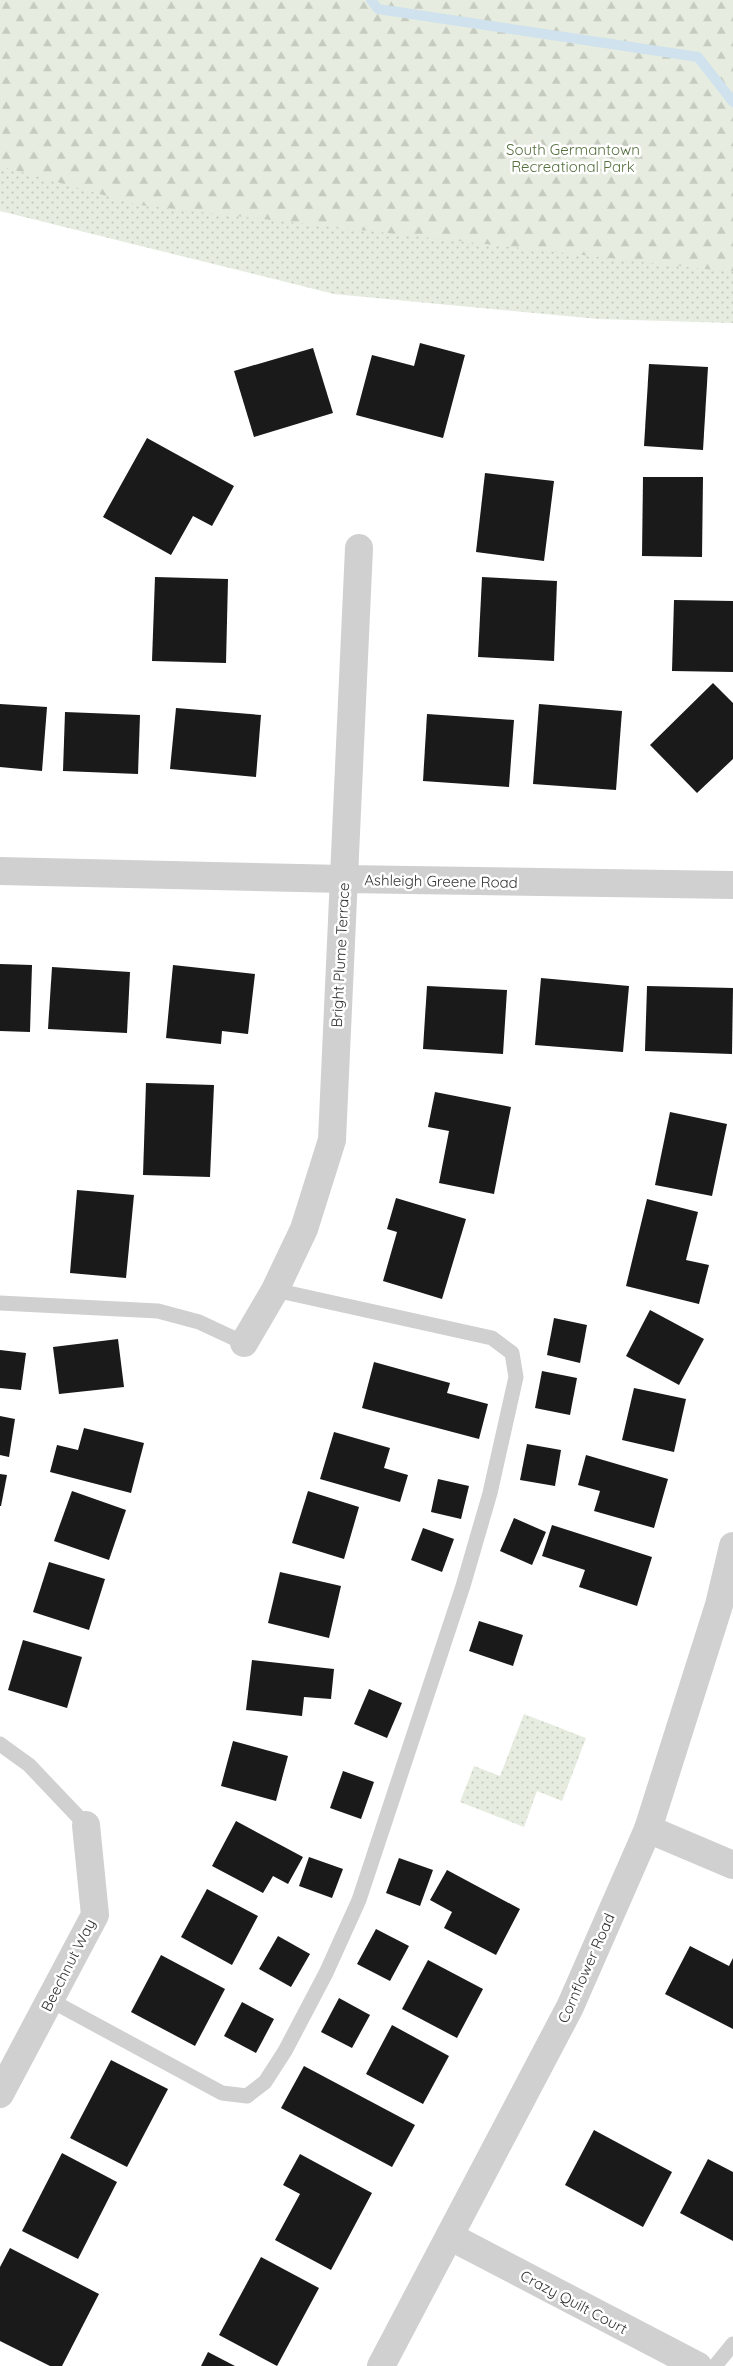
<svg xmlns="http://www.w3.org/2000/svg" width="733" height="2366" viewBox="0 0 733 2366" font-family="Quicksand,sans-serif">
  <defs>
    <pattern id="grass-dots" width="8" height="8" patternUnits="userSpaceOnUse" patternTransform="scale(1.25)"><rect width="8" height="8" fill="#e6ecdf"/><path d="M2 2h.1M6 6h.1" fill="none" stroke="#c6cbc0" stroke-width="1.8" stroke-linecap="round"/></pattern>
    <pattern id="forest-firs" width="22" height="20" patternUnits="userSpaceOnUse" patternTransform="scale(1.25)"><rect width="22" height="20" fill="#e6ecdf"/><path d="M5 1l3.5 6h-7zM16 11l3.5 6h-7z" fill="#c6cbc0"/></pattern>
  </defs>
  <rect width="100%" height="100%" fill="#fff"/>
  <g fill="url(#grass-dots)">
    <path d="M0 0H733V323L598 319 334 294 0 211Z"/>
    <path d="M524 1714 586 1738 562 1801 537 1791 524 1827 460 1802 474 1766 500 1776Z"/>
  </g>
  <path fill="url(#forest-firs)" d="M0 0H733V272L139 205 0 166Z"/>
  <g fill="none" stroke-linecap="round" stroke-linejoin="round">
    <path stroke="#cfe2ee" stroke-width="10" d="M371 0 378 9 698 57 733 102"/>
  </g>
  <g fill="#1a1a1a">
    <path d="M420 343 465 355 443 438 356 415 372 355 414 366Z"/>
    <path d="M313 348 333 413 254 437 234 371Z"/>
    <path d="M649 364 708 367 703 450 644 446Z"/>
    <path d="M147 438 234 486 212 526 193 516 171 555 103 517Z"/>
    <path d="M485 473 554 481 544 561 476 552Z"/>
    <path d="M643 477H703L702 557 642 556Z"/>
    <path d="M155 577 228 579 226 663 152 661Z"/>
    <path d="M482 577 557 581 554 661 478 657Z"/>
    <path d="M674 600 733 601V672L672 671Z"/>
    <path d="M713 683 733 703V759L697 793 650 745Z"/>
    <path d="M0 704 47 707 42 771 0 767Z"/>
    <path d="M539 704 622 711 616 790 533 784Z"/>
    <path d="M176 708 261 715 256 777 170 769Z"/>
    <path d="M65 712 140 715 138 774 63 771Z"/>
    <path d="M427 714 514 720 509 787 423 781Z"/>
    <path d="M0 964 32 965 30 1032 0 1031Z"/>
    <path d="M173 965 255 974 248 1034 222 1031 221 1044 166 1038Z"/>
    <path d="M52 967 130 972 127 1033 48 1029Z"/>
    <path d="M541 978 629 986 623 1052 535 1045Z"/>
    <path d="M427 986 507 990 503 1054 423 1049Z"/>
    <path d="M647 986 733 988 732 1054 645 1051Z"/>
    <path d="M146 1083 214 1085 210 1177 143 1175Z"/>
    <path d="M435 1092 511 1107 494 1194 439 1183 449 1131 428 1127Z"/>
    <path d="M670 1112 727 1124 712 1196 655 1185Z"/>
    <path d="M77 1190 134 1195 126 1278 70 1273Z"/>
    <path d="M396 1198 466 1219 442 1299 383 1281 397 1232 387 1229Z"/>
    <path d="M647 1199 698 1212 686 1260 709 1265 699 1304 626 1286Z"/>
    <path d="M650 1310 704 1339 679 1385 626 1356Z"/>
    <path d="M554 1318 587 1325 580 1363 547 1355Z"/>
    <path d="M118 1339 124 1387 59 1394 53 1347Z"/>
    <path d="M0 1350 26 1353 21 1390 0 1388Z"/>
    <path d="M374 1362 450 1383 447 1393 488 1404 479 1439 362 1408Z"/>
    <path d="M542 1371 577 1378 570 1415 535 1408Z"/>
    <path d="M634 1388 686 1399 674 1452 622 1440Z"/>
    <path d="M0 1416 15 1419 9 1457 0 1455Z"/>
    <path d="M84 1428 144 1443 131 1493 50 1472 57 1445 78 1450Z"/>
    <path d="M334 1432 390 1448 384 1468 408 1475 400 1502 320 1479Z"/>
    <path d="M527 1444 561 1450 555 1486 520 1480Z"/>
    <path d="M586 1455 668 1479 654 1528 594 1511 600 1491 578 1485Z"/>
    <path d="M0 1474 7 1475 1 1506H0Z"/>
    <path d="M438 1479 469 1486 461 1519 431 1512Z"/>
    <path d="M72 1491 126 1510 109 1560 54 1541Z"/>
    <path d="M308 1491 359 1507 344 1559 292 1543Z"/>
    <path d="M514 1518 546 1532 532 1565 500 1551Z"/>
    <path d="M552 1525 652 1557 637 1606 579 1587 585 1570 542 1556Z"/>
    <path d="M423 1528 454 1539 442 1572 411 1560Z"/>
    <path d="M49 1562 105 1579 89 1630 33 1612Z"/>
    <path d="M280 1572 341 1586 329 1638 268 1623Z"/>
    <path d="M479 1621 523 1635 513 1666 469 1651Z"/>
    <path d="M23 1640 82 1657 67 1708 8 1690Z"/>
    <path d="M252 1660 334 1669 331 1699 304 1697 302 1716 246 1710Z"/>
    <path d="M369 1689 402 1703 387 1738 354 1724Z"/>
    <path d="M233 1741 288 1756 276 1801 221 1786Z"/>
    <path d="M343 1771 374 1782 361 1819 330 1808Z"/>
    <path d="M236 1821 303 1857 288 1884 273 1876 263 1893 212 1866Z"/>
    <path d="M309 1857 343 1869 332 1898 299 1886Z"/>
    <path d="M399 1858 433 1870 420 1906 386 1893Z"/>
    <path d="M447 1870 520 1909 496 1955 444 1928 452 1912 430 1900Z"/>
    <path d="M207 1889 258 1916 232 1965 181 1937Z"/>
    <path d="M376 1929 409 1946 390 1981 357 1964Z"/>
    <path d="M278 1936 310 1954 291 1987 259 1969Z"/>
    <path d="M690 1946 729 1966 733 1958V2029L665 1994Z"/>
    <path d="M161 1955 225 1989 195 2046 131 2012Z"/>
    <path d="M428 1960 483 1989 457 2038 402 2009Z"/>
    <path d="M339 1998 370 2015 352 2048 321 2032Z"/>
    <path d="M242 2002 274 2019 256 2053 224 2036Z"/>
    <path d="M392 2025 449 2056 423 2104 366 2074Z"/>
    <path d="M111 2060 168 2089 127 2167 70 2138Z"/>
    <path d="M304 2066 415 2125 392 2167 281 2108Z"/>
    <path d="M594 2130 672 2172 643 2227 565 2185Z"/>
    <path d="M62 2153 117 2182 78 2259 22 2231Z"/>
    <path d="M300 2154 372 2193 331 2270 275 2240 300 2194 283 2185Z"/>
    <path d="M708 2159 733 2172V2241L680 2213Z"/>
    <path d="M10 2248 99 2294 62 2366H50L0 2341V2267Z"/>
    <path d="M261 2257 319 2288 277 2366 219 2335Z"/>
    <path d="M208 2352 235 2366H201Z"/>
  </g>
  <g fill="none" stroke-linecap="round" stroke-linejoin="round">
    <g stroke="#d0d0d0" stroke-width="15">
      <path d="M0 1303 158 1311 199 1322 244 1343"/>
      <path d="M0 1744 29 1765 86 1825"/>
      <path d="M50 2000 222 2093 247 2096 265 2082 285 2051 326 1973 359 1900 463 1586 490 1493 516 1377 512 1353 492 1338 275 1290"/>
      <path d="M715 2366 733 2344"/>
    </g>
    <g stroke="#d0d0d0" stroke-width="28">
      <path d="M0 871 344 879 733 885"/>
      <path d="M244 1343 275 1290 304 1229 332 1140 359 548"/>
      <path d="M648 1829 733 1865"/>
      <path d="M0 2094 95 1915 86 1825"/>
      <path d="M451 2237 698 2366"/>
      <path d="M381 2366 570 2007 648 1829 719 1605 733 1546"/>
    </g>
  </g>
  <g text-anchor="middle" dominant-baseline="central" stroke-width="5" stroke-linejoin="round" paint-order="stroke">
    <g font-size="15" fill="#56703f" stroke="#fff">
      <text x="573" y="149">South Germantown<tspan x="573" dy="17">Recreational Park</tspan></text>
    </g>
    <g font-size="15" fill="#333" stroke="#fff">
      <text transform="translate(441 881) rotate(1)">Ashleigh Greene Road</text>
      <text transform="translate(340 955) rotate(-87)">Bright Plume Terrace</text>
      <text transform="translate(68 1965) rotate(-63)">Beechnut Way</text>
      <text transform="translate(586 1968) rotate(-66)">Cornflower Road</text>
      <text transform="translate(574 2302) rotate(28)">Crazy Quilt Court</text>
    </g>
  </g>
</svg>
